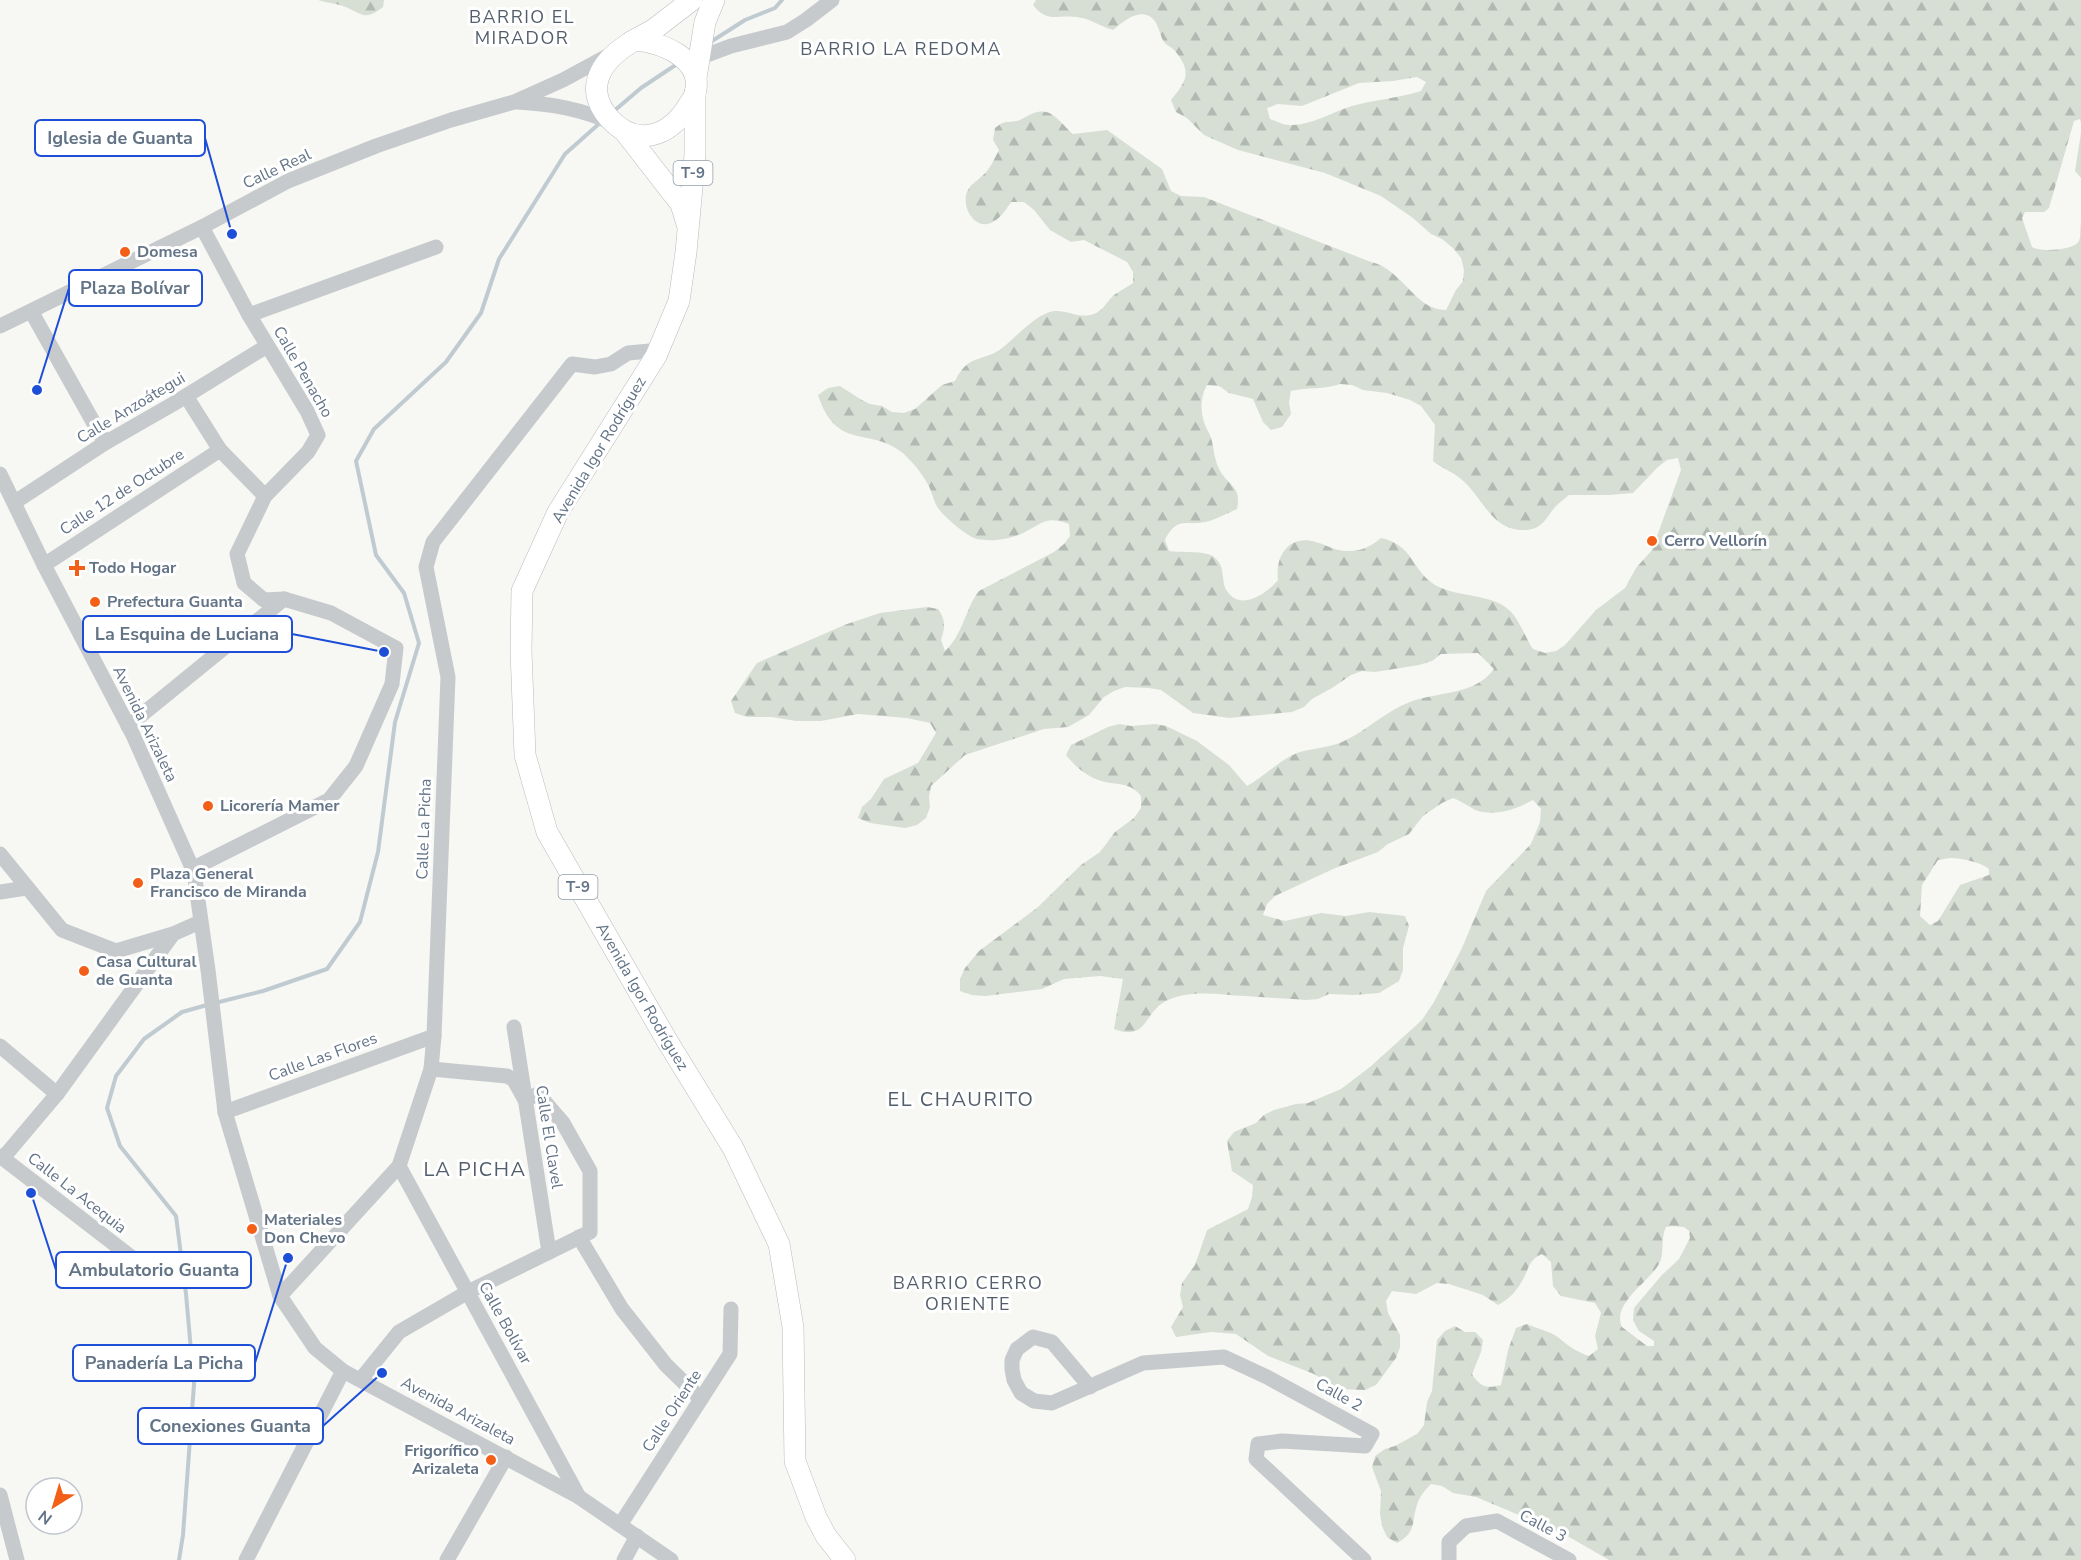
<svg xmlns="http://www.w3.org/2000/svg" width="2081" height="1560" viewBox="0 0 2081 1560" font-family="'Nunito Sans',sans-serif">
  <defs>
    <pattern id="forest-firs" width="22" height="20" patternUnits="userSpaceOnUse" patternTransform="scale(1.5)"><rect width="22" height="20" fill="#d7dfd4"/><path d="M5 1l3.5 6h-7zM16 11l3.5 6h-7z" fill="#b2b9b2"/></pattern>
  </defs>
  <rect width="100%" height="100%" fill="#f7f7f3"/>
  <g fill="url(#forest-firs)" fill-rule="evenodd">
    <path d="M318 0H384L383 7C364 22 362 13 343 6 335 3 326 3 318 0Z"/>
    <path d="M1036 0H2081V123L2080 119 2074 121 2049 208 2044 212H2025L2022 218 2032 247C2040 252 2073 251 2079 241 2081 236 2080 227 2081 222V1560H1609L1564 1534 1476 1497 1453 1493 1442 1486 1431 1484C1425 1490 1419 1497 1417 1505 1411 1523 1417 1532 1397 1543L1387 1537 1382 1526 1380 1514 1381 1491 1372 1467 1375 1456 1385 1449 1395 1446 1417 1434 1424 1425 1427 1402 1432 1391 1437 1340 1445 1331 1455 1326 1465 1332H1475L1483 1340 1481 1352 1472 1374C1480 1387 1487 1389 1501 1385L1508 1350 1516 1328 1527 1324C1537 1329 1550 1331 1559 1338 1570 1347 1575 1351 1589 1356L1598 1349 1595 1336 1601 1313 1595 1303 1561 1296 1553 1286 1551 1262 1542 1254C1527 1261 1530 1268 1522 1281 1516 1292 1509 1299 1498 1305L1483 1295 1449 1284 1437 1283 1416 1294 1392 1291 1386 1301 1388 1313 1400 1335V1347L1396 1358 1376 1385 1365 1390 1340 1389 1334 1386 1314 1374 1268 1356 1236 1334 1211 1332 1176 1337 1171 1327 1183 1307 1180 1295 1182 1283 1195 1265 1207 1230 1248 1209 1252 1197 1253 1185 1232 1171 1227 1141 1234 1132 1256 1123 1264 1115 1274 1110 1296 1104 1308 1103 1341 1089 1370 1067 1422 1020 1434 1002 1462 948 1486 891 1531 844 1540 822 1541 809 1533 800C1517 809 1494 817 1475 810 1468 806 1461 801 1453 798L1442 803 1423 816 1409 834 1388 844 1378 852 1333 869 1275 896 1267 904 1263 915 1285 921 1321 913 1346 916 1369 912 1405 916 1409 926 1403 948V970L1399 981 1379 993 1354 995 1329 994 1318 999 1306 1000C1286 998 1266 998 1246 996 1220 995 1193 989 1168 1000 1143 1011 1149 1042 1114 1029L1123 979 1100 976 1064 979 1042 989 985 996 972 995 960 991V979L965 968 979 951 1038 907 1081 865 1100 852 1115 832 1134 818 1141 808V796C1132 785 1125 785 1111 783 1092 781 1077 769 1066 755L1071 745 1108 727 1119 724 1131 726 1155 724 1166 726 1197 741 1229 765 1247 786C1263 777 1280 760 1297 753 1312 748 1328 748 1342 742 1366 731 1386 711 1410 702 1439 691 1474 696 1494 669L1478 653 1441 654 1432 661 1419 665 1375 672 1362 671 1351 675 1332 688 1312 699 1304 707 1292 712 1229 718 1193 713 1161 690 1149 688 1125 687 1114 691 1104 697 1089 715 1068 727 1044 729 965 755 931 786 929 797 930 807 926 818 917 825 905 828 870 823 858 818 862 807 871 799 884 779 918 763 936 733 930 723 907 718 858 714 821 721H796L772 717H747L735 713 731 701 757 663 847 624 880 613 927 607 938 609C946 620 945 628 941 640L945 651C963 635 965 609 979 591L1054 552 1064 544 1070 536 1069 524C1046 515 1042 524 1023 533 1011 539 990 542 977 539 968 537 944 517 938 508 933 501 932 490 927 483 922 473 912 462 904 454 870 425 837 453 818 395L828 388 840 386 860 399 870 404 882 406 892 412 904 413 915 409 942 385 955 381C958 375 962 368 969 363 979 357 993 356 1002 348 1017 337 1035 314 1054 311 1069 310 1079 319 1094 314 1103 311 1107 301 1114 295 1120 291 1127 287 1133 283V272L1127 262 1084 240 1071 242 1050 230 1034 210 1024 202H1011C1007 208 1002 216 996 220 979 233 963 213 966 195 969 183 980 180 987 171 992 165 995 157 999 150L993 140 995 128C1005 120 1006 123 1017 121 1023 119 1028 115 1034 113 1052 106 1061 124 1073 134L1107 130 1162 169 1171 191 1181 196 1204 197 1371 262C1404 270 1414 310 1446 310L1456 290 1463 281 1464 270 1461 258 1453 248 1442 239 1431 234 1413 218 1381 196 1325 173 1238 150 1204 135 1187 118 1176 112 1171 100C1186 81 1193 73 1175 51 1172 47 1167 46 1164 42 1160 36 1159 26 1154 20 1141 6 1124 21 1113 30 1101 27 1089 18 1077 17 1057 14 1048 24 1033 5ZM1417 77 1426 82 1421 91C1398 98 1374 100 1352 106 1333 112 1313 124 1293 125 1285 126 1278 122 1270 119L1267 108 1278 104 1302 106 1359 83 1393 81ZM1340 384 1352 385 1363 390 1387 393 1410 400 1421 406 1435 425 1433 461C1442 469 1452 471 1461 479 1482 496 1491 530 1523 530 1529 530 1536 529 1540 525 1546 521 1550 513 1555 507 1559 503 1564 499 1569 495H1609L1633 493 1658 467 1667 460 1678 458 1681 470 1652 550 1636 568 1625 588 1596 610 1565 645 1556 651 1545 653 1533 649C1526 639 1518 617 1509 610 1493 594 1455 597 1435 585 1411 570 1414 545 1381 538 1371 546 1361 552 1347 551 1335 551 1327 545 1316 542 1289 534 1275 556 1278 580 1267 593 1241 612 1227 591 1220 581 1227 568 1214 557 1205 550 1182 553 1169 551L1165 540C1177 516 1185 526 1205 522 1216 520 1227 513 1237 509 1242 486 1228 486 1219 469 1214 459 1214 448 1211 438 1210 434 1207 430 1205 425 1200 412 1200 397 1207 385L1219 386 1229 393 1253 399 1263 422 1271 430 1282 427 1291 414 1289 402 1291 391C1308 387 1324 390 1340 384ZM1950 858C1962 858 1980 862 1989 869V875L1960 885 1938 921 1930 925 1920 916 1922 885 1938 860ZM1672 1226 1684 1227 1689 1231 1690 1238 1679 1259 1661 1276 1634 1308 1633 1320 1636 1326 1639 1331 1654 1341V1346H1647L1622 1327C1611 1304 1649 1282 1659 1264 1665 1253 1660 1239 1666 1227Z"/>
    <path d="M2081 133V178L2075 171Z"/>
  </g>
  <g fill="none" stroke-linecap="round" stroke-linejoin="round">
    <g stroke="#c0cbd1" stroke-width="4">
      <path d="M709 43 745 20 775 8 782 0"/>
      <path d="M614 111 641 88 677 64"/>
      <path d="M215 1003 263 991 327 969 360 922 378 852 395 722 419 643 404 593 376 555 356 461 374 429 446 362 481 313 499 259 565 154 601 122"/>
      <path d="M179 1560 183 1535 194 1384 186 1294 176 1216 120 1146 107 1108 116 1076 144 1039 182 1012 207 1005"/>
    </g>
    <defs>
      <g id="highway">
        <path d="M635 40C661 42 705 59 695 94 694 98 690 102 688 106 669 137 636 148 609 118 581 85 605 57 635 40Z"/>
        <path d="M631 42 653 30 692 0"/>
        <path d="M696 78 705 22 714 0"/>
        <path id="s1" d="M695 93V155L686 252 679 301 656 356 558 512 522 591 521 651 525 755 547 832 666 1039 733 1148 779 1244 793 1327 795 1461 816 1517 826 1536 845 1560"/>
        <path d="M625 132 681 204 687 224"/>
      </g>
    </defs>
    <use href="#highway" stroke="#b8bbbf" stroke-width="22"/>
    <g stroke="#c6cacd" stroke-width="15">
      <path d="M699 58 731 46 787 32 806 20 832 0"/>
      <path d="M517 102C553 104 580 109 613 123"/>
      <path d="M31 311 105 443"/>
      <path d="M249 315 436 247"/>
      <path d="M0 326 202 227 288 181 376 146 451 120 514 102 563 80 611 54"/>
      <path d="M186 396 220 450 265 496"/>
      <path d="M0 474 44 565 133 735 194 872 208 970 225 1112 280 1296 315 1348 343 1371 579 1497 671 1560"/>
      <path d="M15 502 105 443 173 404 267 346"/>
      <path d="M44 565 220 450"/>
      <path d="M128 726 284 599"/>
      <path d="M0 854 62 930 116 951 173 934"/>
      <path d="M192 869 329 800 356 766 392 684 396 648 331 613 284 599 264 600 244 583 237 554 265 496 308 452 318 435 307 411 249 315 202 227"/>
      <path d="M0 892 26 888"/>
      <path d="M514 1027 549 1252"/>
      <path d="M0 1046 57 1094"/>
      <path d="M225 1112 434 1036"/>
      <path d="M0 1156 161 1280"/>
      <path d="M3 1158 57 1094 173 934 200 922"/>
      <path d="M399 1166 579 1497"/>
      <path d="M579 1237 622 1309 666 1365 701 1399"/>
      <path d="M280 1296 399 1166 431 1069 434 1036 448 677 426 567 433 542 572 364 595 367 611 364 628 353 650 351 656 356"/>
      <path d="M361 1379 399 1332 468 1292 590 1232V1171L563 1123 538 1094 525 1100 514 1080 507 1076 431 1069"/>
      <path d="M1090 1387 1052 1342 1033 1337 1017 1349 1012 1360V1369L1014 1380 1021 1393 1034 1401 1052 1403 1143 1363 1224 1357 1267 1377 1372 1434 1365 1446 1282 1441 1258 1444 1256 1459 1364 1560"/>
      <path d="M0 1495 17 1560"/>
      <path d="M620 1525 730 1354 731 1309"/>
      <path d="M246 1560 343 1371"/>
      <path d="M447 1560 506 1457"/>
      <path d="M624 1560 637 1536"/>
      <path d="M1449 1560V1542L1466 1526 1497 1521 1569 1560"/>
    </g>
    <use href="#highway" stroke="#fff" stroke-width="21"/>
  </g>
  <g fill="#f35f17" stroke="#fff" stroke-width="2">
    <circle cx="125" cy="252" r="6"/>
    <circle cx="1652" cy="541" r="6"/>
    <path d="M74 559h6v6h6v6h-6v6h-6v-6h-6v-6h6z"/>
    <circle cx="95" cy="602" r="6"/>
    <circle cx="208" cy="806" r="6"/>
    <circle cx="138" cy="883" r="6"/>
    <circle cx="84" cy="971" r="6"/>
    <circle cx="252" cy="1229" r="6"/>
    <circle cx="491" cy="1460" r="6"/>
  </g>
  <g text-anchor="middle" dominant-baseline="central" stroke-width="6" stroke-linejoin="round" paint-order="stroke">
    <g fill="#fff" stroke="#929eab" stroke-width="1.5">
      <rect x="673.5" y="161" width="39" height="24" rx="4.5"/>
      <rect x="558.5" y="875" width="39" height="24" rx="4.5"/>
    </g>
    <g font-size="15" font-weight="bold" fill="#637487">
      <text x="693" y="173">T-9</text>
      <text x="578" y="887">T-9</text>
    </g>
    <g font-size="16" fill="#637487" stroke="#fff">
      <text transform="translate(277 169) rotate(-25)">Calle Real</text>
      <text transform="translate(303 372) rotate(60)">Calle Penacho</text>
      <text transform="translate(131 408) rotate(-31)">Calle Anzoátegui</text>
      <text transform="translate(599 450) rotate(-59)">Avenida Igor Rodríguez</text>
      <text transform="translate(122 492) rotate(-33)">Calle 12 de Octubre</text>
      <text transform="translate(145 724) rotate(64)">Avenida Arizaleta</text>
      <text transform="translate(424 829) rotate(-88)">Calle La Picha</text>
      <text stroke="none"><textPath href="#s1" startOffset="974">Avenida Igor Rodríguez</textPath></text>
      <text transform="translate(323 1057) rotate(-20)">Calle Las Flores</text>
      <text transform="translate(549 1137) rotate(81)">Calle El Clavel</text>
      <text transform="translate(77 1193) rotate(38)">Calle La Acequia</text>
      <text transform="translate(505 1323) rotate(61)">Calle Bolívar</text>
      <text transform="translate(1339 1395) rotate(29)">Calle 2</text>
      <text transform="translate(458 1411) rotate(28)">Avenida Arizaleta</text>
      <text transform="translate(672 1411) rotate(-57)">Calle Oriente</text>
      <text transform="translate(1543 1526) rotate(28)">Calle 3</text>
    </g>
    <g font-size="16" font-weight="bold" fill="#637487" stroke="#fff" text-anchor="start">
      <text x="137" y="252">Domesa</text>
      <text x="1664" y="541">Cerro Vellorín</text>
      <text x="89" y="568">Todo Hogar</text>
      <text x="107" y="602">Prefectura Guanta</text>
      <text x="220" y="806">Licorería Mamer</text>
      <text x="150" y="874">Plaza General<tspan x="150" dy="18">Francisco de Miranda</tspan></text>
      <text x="96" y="962">Casa Cultural<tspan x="96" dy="18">de Guanta</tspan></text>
      <text x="264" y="1220">Materiales<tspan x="264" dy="18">Don Chevo</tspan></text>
      <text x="479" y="1451" text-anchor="end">Frigorífico<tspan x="479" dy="18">Arizaleta</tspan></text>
    </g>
    <g font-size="18" letter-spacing="1.5" fill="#525e6b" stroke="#fff">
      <text x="522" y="17">BARRIO EL<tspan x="522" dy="21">MIRADOR</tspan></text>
      <text x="901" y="49">BARRIO LA REDOMA</text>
      <text x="968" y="1283">BARRIO CERRO<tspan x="968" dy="21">ORIENTE</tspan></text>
    </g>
    <g font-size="20" letter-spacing="1.5" fill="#525e6b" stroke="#fff">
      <text x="961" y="1099">EL CHAURITO</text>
      <text x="475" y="1169">LA PICHA</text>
    </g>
  </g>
  <path fill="none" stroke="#1d4ed8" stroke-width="2" d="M232 234L205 138M37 390L69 288M384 652L292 634M31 1193L56 1270M288 1258L255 1363M382 1373L323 1426"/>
  <g fill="#1d4ed8" stroke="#fff" stroke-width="2">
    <circle cx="232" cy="234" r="6"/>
    <circle cx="37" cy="390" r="6"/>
    <circle cx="384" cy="652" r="6"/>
    <circle cx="31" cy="1193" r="6"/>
    <circle cx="288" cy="1258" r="6"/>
    <circle cx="382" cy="1373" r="6"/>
  </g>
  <g fill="#fff" stroke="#1d4ed8" stroke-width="2">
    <rect x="35" y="120" width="170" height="36" rx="6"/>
    <rect x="69" y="270" width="133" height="36" rx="6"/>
    <rect x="83" y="616" width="209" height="36" rx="6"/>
    <rect x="56" y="1252" width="195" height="36" rx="6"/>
    <rect x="73" y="1345" width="182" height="36" rx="6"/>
    <rect x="138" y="1408" width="185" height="36" rx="6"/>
  </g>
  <g font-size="18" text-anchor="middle" font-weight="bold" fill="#637487">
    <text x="120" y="144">Iglesia de Guanta</text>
    <text x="135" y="294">Plaza Bolívar</text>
    <text x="187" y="640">La Esquina de Luciana</text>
    <text x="154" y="1276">Ambulatorio Guanta</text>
    <text x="164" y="1369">Panadería La Picha</text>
    <text x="230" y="1432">Conexiones Guanta</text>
  </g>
  <g transform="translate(54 1506) rotate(217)"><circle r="28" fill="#ffffff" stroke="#c1c7cf" stroke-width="1.5"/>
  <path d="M0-4.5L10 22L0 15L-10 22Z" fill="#f35f17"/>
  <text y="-9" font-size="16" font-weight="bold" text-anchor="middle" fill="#637487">N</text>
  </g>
</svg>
